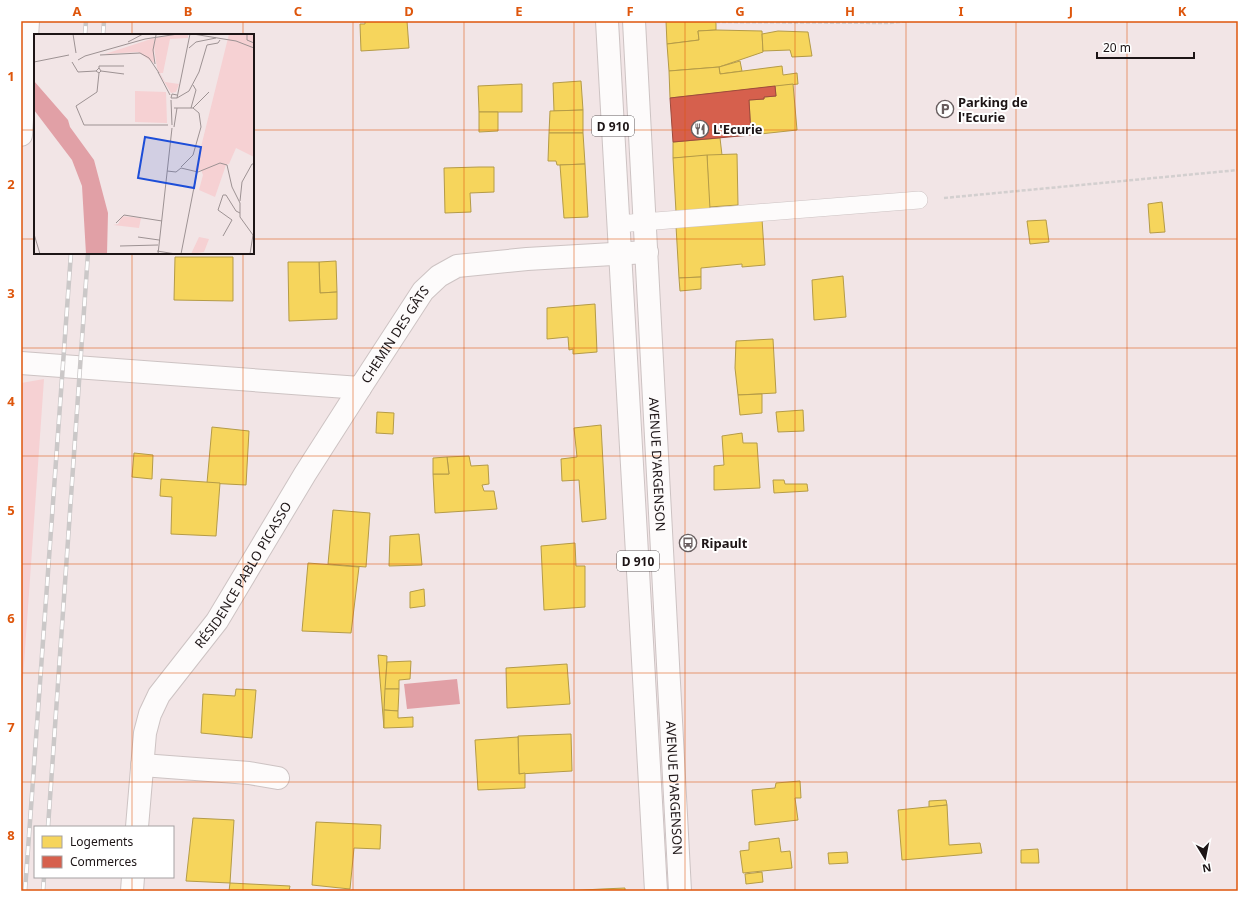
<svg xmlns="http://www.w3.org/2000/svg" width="1259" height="912" viewBox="0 0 1259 912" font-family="'Noto Sans',sans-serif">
  <rect width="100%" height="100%" fill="#f2e5e6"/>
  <path fill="#f6d1d3" d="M44 379 21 707V383Z"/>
  <path fill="#e1a0a6" d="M457 679 460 704 407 709 404 684Z"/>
  <g fill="#f6d55c" stroke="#b59b47">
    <path d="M365 21H407L409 48 361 51 360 24H365Z"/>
    <path d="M666 21H716V30L698 31 699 40 667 44Z"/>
    <path d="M716 30 762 31 763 52 719 67 669 71 667 44 699 40 698 31Z"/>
    <path d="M778 31 808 32 812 56 792 57 790 50 763 51 762 34Z"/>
    <path d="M740 61 742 71 720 74 719 67Z"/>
    <path d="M782 66 783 75 797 73 798 84 670 98 669 71 719 67 720 74Z"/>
    <path d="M581 81 583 110 554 111 553 83Z"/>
    <path d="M522 84V112H479L478 86Z"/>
    <path d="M793 84 797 130 751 135 749 100 764 99V97L776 96 775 86Z"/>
    <path d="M583 110V133H549L550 111Z"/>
    <path d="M479 112H498V131L479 132Z"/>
    <path d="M549 133H583L585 164 560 165H557L556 161H548Z"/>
    <path d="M720 138 722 155 673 158V142Z"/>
    <path d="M737 154 738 205 709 207 707 155Z"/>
    <path d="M707 155 710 209 676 212 673 158Z"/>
    <path d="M585 164 588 217 564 218 560 165Z"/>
    <path d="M479 167H494V192L470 193 471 212 445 213 444 168Z"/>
    <path d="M1162 202 1165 232 1150 233 1148 204Z"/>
    <path d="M762 219 765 265 742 267V264L701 268V277L679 278 676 226Z"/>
    <path d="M1046 220 1049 242 1030 244 1027 221Z"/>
    <path d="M175 257H233V301L174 300Z"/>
    <path d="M336 261 337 292 320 293 319 262Z"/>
    <path d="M288 262H319L320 293 337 292V319L289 321Z"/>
    <path d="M843 276 846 317 814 320 812 280Z"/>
    <path d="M701 277V289L680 291 679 278Z"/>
    <path d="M595 304 597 352 573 354V349L569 350 568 337 547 339V308Z"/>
    <path d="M773 339 776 393 738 395 735 368 736 341Z"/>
    <path d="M762 394V413L740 415 738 395Z"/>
    <path d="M803 410 804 431 778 432 776 412Z"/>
    <path d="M377 412 394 413 393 434 376 433Z"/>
    <path d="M601 425 606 519 582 522 579 480 562 481 561 459 577 457 574 428Z"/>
    <path d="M212 427 249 431 246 485 207 483Z"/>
    <path d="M742 433 743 443H757L760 488 714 490V466L724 465 722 436Z"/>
    <path d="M134 453 153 455 152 479 132 477Z"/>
    <path d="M469 456 471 466 488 465 489 484 482 485 484 491H494L497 509 435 513 433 474H449L447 457Z"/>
    <path d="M447 457 449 474H433V458Z"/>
    <path d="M161 479 220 483 216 536 171 534 172 497 160 496Z"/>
    <path d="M773 480H784L785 484H807L808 491 774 493Z"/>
    <path d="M333 510 370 513 366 567 328 564Z"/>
    <path d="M419 534 422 565 389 566 390 536Z"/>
    <path d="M575 543 576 566H585V607L544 610 541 546Z"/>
    <path d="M308 563 359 567 351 633 302 631Z"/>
    <path d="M424 589 425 606 410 608V592Z"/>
    <path d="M378 655 387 656 384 728Z"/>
    <path d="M411 661 410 679 399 680V689H385L387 662Z"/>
    <path d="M567 664 570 704 507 708 506 668Z"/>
    <path d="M236 689 256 690 252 738 201 733 203 694 235 696Z"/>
    <path d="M385 689H399L398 711 384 710Z"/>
    <path d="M384 710 398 711V718L413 717V727L384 728Z"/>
    <path d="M571 734 572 771 519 774 518 736Z"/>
    <path d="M518 737 519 774 525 773V788L478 790 475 740Z"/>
    <path d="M800 781 801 798H795L798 820 755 825 752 790 775 788 776 783Z"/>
    <path d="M946 800 947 805 929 807V801Z"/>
    <path d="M947 805 949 845 980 843 982 853 902 860 898 810Z"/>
    <path d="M193 818 234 820 230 883 186 881Z"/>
    <path d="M316 822 381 825 380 849 354 848 350 889 312 885Z"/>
    <path d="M779 838 781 852 790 851 792 868 743 873 740 851 749 850V842Z"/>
    <path d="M1038 849 1039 863H1021V850Z"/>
    <path d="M847 852 848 863 829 864 828 853Z"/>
    <path d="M762 872 763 882 746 884 745 874Z"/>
    <path d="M230 883 290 886 289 891H229Z"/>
    <path d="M625 888V891H564L602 889Z"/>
  </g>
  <path fill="#d6604d" stroke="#9e4a3c" d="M775 86 776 96 764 97V99L749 100 751 135 673 142 670 98Z"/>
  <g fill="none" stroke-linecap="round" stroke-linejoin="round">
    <defs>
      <path id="lane" d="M618 224 919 200"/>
      <g id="street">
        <path d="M21 135 28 21"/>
        <path id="s1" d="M21 363 360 388 423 291 439 276 457 266 527 259 647 252"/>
        <path d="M142 765 249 773 278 778"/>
        <path id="s2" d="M137 827 145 733 150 714 159 695 217 621 305 474 360 388"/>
        <path d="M132 891 133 877"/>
      </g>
      <g id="primary">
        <path d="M607 21 656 891"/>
        <path id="s3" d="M634 21 680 891"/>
      </g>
    </defs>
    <use href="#lane" stroke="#cdc3c3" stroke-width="18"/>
    <use href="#street" stroke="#cdc3c3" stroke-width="24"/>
    <use href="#primary" stroke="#cdc3c3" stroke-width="24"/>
    <g stroke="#d3cfcf" stroke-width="2.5" stroke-dasharray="4 2" stroke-linecap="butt">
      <path d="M716 22 890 23 909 21"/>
      <path d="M944 198 1238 170"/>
    </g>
    <use href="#lane" stroke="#fdfbfb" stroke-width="17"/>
    <use href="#street" stroke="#fdfbfb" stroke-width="22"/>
    <use href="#primary" stroke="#fdfbfb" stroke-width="22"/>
    <defs>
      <g id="rail">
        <path d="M85 35 86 21"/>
        <path d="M103 35 104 21"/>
        <path d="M48 827 88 253"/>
        <path d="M25 891 71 253"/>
        <path d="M43 891 44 877"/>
      </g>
    </defs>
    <use href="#rail" stroke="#cbc8c8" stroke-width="4.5"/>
    <use href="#rail" stroke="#fff" stroke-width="3" stroke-dasharray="9" stroke-linecap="butt"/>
  </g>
  <path fill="none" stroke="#de560c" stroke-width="1" stroke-opacity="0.55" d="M132 21V35M243 21V35M353 21V891M464 21V891M574 21V891M685 21V891M795 21V891M906 21V891M1016 21V891M1127 21V891M21 130H35M253 130H1238M21 239H35M253 239H1238M132 253V827M243 253V891M21 348H1238M21 456H1238M21 564H1238M21 673H1238M21 782H1238M132 877V891"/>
  <defs>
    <symbol id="parking-ring" viewBox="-11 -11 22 22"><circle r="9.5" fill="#fff" stroke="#685e5f" stroke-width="1.5"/><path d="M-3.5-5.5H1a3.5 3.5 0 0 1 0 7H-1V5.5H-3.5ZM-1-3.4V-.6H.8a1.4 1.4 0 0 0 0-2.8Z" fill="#685e5f"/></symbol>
    <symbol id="restaurant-ring" viewBox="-11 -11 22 22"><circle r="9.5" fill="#fff" stroke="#685e5f" stroke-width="1.5"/><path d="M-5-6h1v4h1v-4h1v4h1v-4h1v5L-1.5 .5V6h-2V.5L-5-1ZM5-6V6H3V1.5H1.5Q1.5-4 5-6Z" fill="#685e5f"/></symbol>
    <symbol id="bus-ring" viewBox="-11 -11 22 22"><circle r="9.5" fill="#fff" stroke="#685e5f" stroke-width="1.5"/><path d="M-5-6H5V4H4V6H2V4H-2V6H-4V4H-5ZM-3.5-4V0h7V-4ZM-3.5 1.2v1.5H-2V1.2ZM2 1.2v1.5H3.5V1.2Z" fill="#685e5f"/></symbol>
  </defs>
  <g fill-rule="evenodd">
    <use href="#parking-ring" x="935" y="99" width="20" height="20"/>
    <use href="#restaurant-ring" x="690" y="119" width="20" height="20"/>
    <use href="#bus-ring" x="678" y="533" width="20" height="20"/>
  </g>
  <g text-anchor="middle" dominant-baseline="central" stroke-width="4" stroke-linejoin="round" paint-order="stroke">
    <g fill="#fff" stroke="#615b5c" stroke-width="1">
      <rect x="592" y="116" width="42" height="20" rx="3"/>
      <rect x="617" y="551" width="42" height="20" rx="3"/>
    </g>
    <g font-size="12" font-weight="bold" fill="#1d1516">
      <text x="613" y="126">D 910</text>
      <text x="638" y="561">D 910</text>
    </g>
    <g font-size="13" font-weight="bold" fill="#1d1516" stroke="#fff" text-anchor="start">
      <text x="958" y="102">Parking de<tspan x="958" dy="15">l'Ecurie</tspan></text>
      <text x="713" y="129">L'Ecurie</text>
      <text x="701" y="543">Ripault</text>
    </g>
    <g font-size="13" fill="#1d1516" stroke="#fff">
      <text stroke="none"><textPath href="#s1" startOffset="404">CHEMIN DES GÂTS</textPath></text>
      <text stroke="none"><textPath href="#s3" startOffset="444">AVENUE D'ARGENSON</textPath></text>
      <text stroke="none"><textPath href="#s2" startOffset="282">RÉSIDENCE PABLO PICASSO</textPath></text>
      <text stroke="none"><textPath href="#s3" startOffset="768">AVENUE D'ARGENSON</textPath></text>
    </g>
  </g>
  <g transform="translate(34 34)">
    <rect width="220" height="220" fill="#f2e5e6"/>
    <path d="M195 0H220V123L202 114 195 130 192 131 181 163 165 156 169 141 167 136 161 137ZM138 1H154V4L136 5 129 39H126L131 48 145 50 142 58 137 59 128 44 123 34 120 13 121 4ZM120 4V29L104 18 71 20ZM101 57 132 58 133 89 101 88ZM88 182 107 184 105 194 79 191 84 190ZM165 203 175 205 170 218 157 220Z" fill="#f6d1d3"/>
    <path d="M0 47 34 86 36 93 60 126 74 179 73 220H52L48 152 38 126 0 76Z" fill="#e1a0a6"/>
    <path fill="none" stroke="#9d9293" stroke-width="1" d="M39 0 42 19M159 0 202 7 220 14M213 0V6L220 9M94 8 109 0M155 14 162 8 182 4M66 21 106 19 115 24 125 39M44 26 51 22 111 5 144 0M0 28 35 21M38 28 44 38 62 37M121 30 119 16 122 1M65 34V32H90M67 37 90 40M124 38 136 61M65 39 62 37 65 34 67 37 65 39 63 58 42 72 50 91H134M143 61 138 60 137 64H143L156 0M143 64 155 57 165 38 173 11 184 9 186 6M137 66 138 91M140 74H159L175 58M157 74 162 56 159 51M140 93 143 74M147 133 159 121 167 93 165 79 159 74M133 137 142 138 147 134 164 138 186 129 193 131 198 153 206 169V183L219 201 216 220M206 167 208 148 218 130H220M82 189 90 181 128 187M0 200 6 220M189 202 198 186 184 176 189 161H192L202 177 206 179M104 203 125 206M86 212 124 211M123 217 142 220M124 220 138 94M147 220 163 138"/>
    <path fill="#1d4ed8" fill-opacity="0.15" stroke="#1d4ed8" stroke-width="2" d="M111 103 167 113 160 154 104 144Z"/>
    <rect width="220" height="220" fill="none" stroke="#1d1516" stroke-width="2"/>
  </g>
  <rect width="1259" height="912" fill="none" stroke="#ffffff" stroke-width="44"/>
  <rect x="34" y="826" width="140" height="52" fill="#ffffff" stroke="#a5a1a2"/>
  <rect x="42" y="836" width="20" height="12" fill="#f6d55c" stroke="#a5a1a2"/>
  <text x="70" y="846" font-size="12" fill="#1d1516">Logements</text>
  <rect x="42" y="856" width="20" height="12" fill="#d6604d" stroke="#a5a1a2"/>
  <text x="70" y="866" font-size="12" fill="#1d1516">Commerces</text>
  <g transform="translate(1205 858) rotate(170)" stroke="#ffffff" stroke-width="3" paint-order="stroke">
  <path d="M0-3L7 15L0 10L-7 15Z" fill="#1d1516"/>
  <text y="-6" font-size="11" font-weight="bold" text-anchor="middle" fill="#1d1516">N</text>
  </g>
  <path d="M1097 52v6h97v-6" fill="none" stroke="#1d1516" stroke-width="2"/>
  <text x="1103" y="52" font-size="12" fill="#1d1516" stroke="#ffffff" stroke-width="3" paint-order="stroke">20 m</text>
  <rect x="22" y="22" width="1215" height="868" fill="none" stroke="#de560c" stroke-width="1.5"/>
  <g font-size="13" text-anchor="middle" font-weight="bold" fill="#de560c">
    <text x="77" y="16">A</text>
    <text x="188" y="16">B</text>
    <text x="298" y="16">C</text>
    <text x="409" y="16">D</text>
    <text x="519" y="16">E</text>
    <text x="630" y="16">F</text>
    <text x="740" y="16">G</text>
    <text x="850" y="16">H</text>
    <text x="961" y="16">I</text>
    <text x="1071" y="16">J</text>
    <text x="1182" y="16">K</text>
    <text x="11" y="81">1</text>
    <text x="11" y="189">2</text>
    <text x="11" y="298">3</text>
    <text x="11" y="406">4</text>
    <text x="11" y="515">5</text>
    <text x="11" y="623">6</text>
    <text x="11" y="732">7</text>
    <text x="11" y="840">8</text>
  </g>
</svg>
